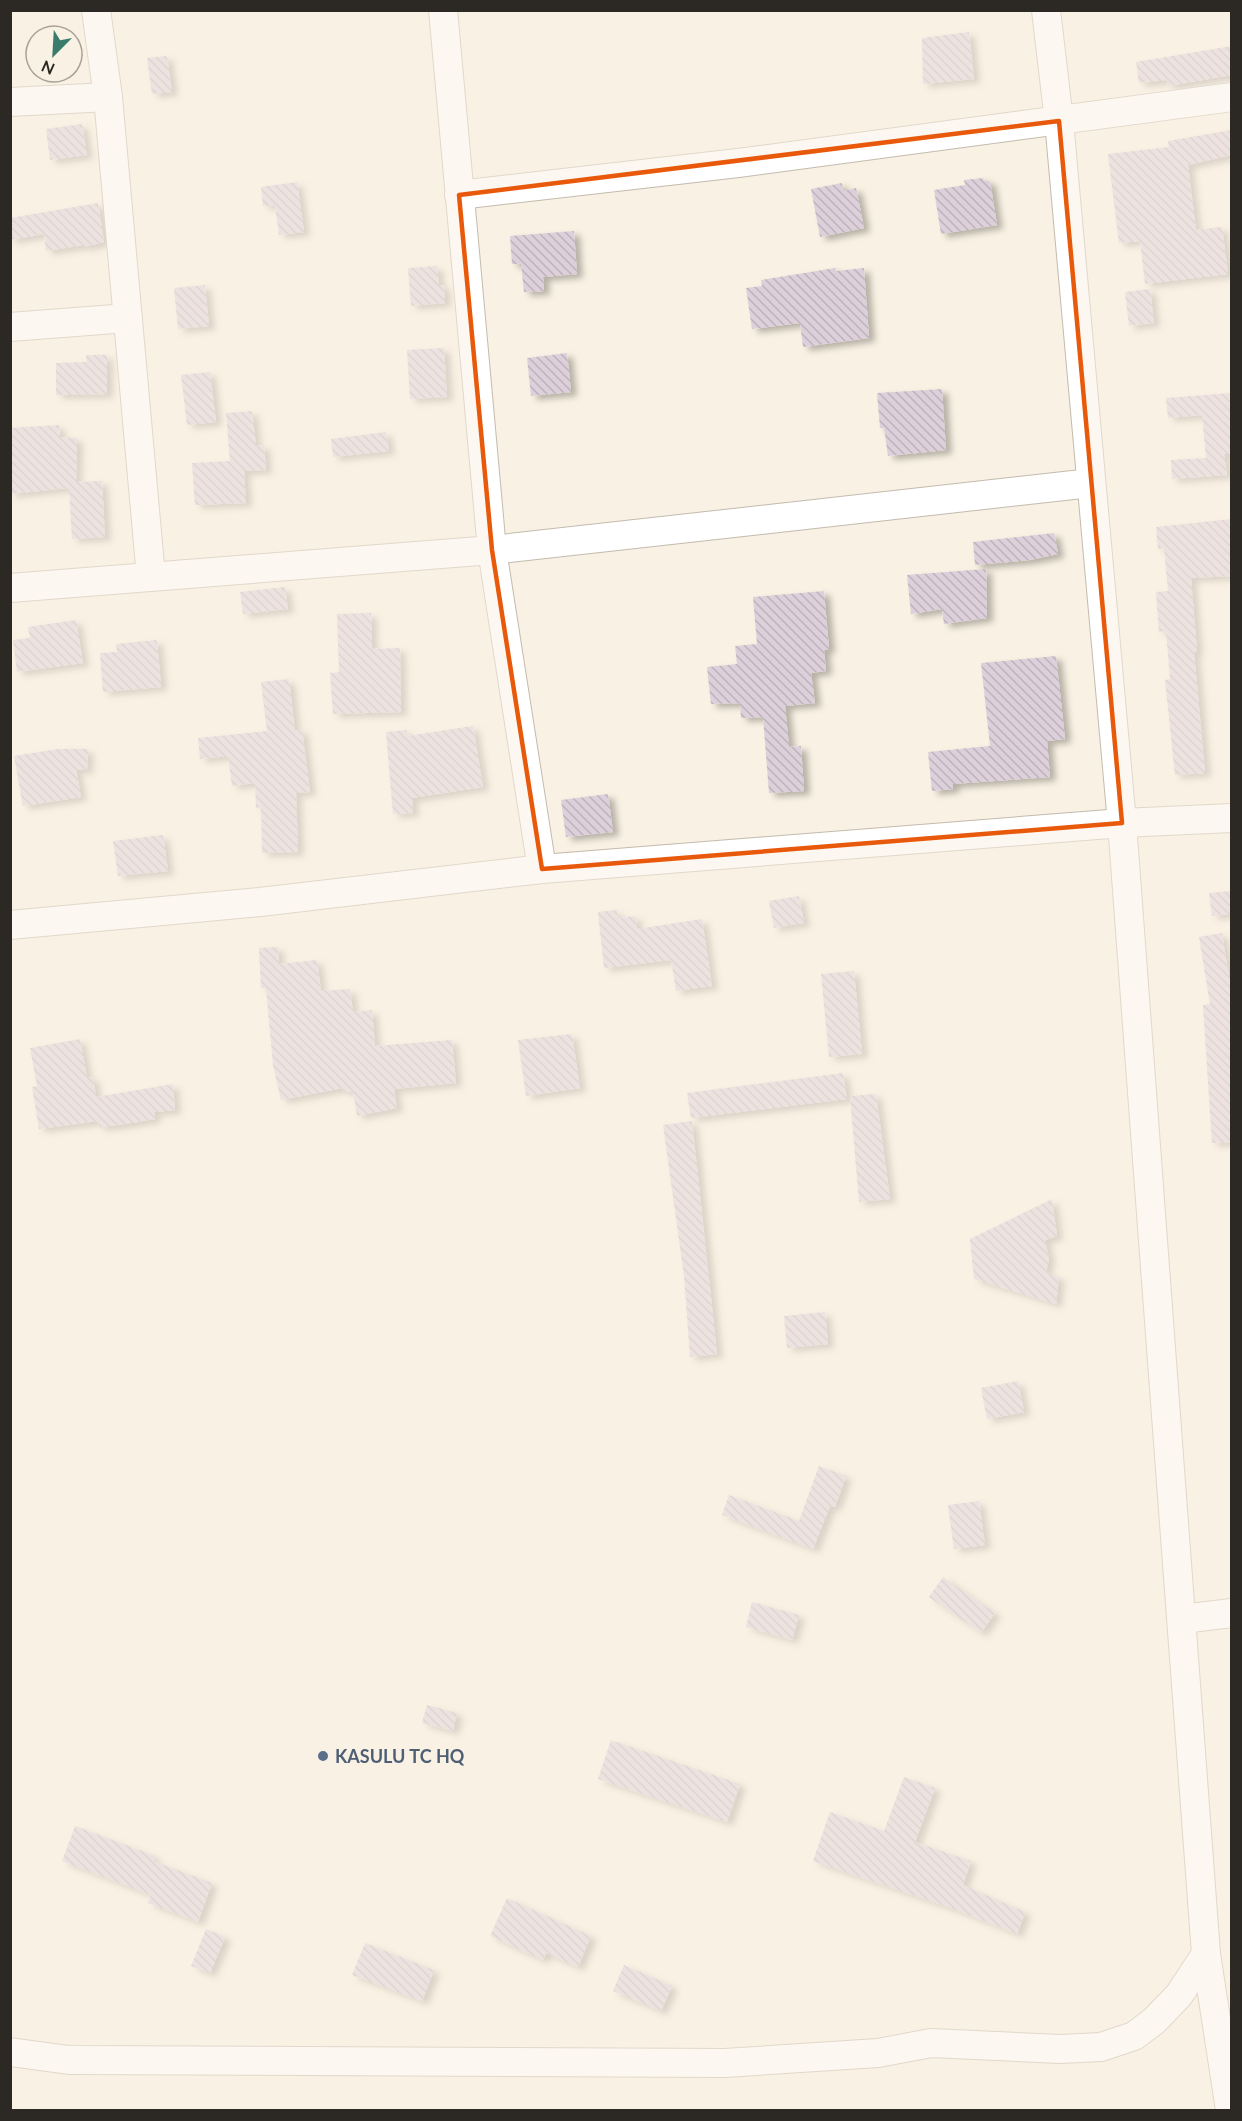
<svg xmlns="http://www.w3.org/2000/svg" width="1242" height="2121" viewBox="0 0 1242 2121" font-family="Lato,sans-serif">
  <defs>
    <pattern id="building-back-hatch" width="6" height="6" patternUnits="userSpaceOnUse" patternTransform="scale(1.5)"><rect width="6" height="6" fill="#ddd0db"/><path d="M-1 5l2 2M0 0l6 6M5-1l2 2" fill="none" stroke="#beb3bc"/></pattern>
    <filter id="shadow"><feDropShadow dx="6" dy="4" stdDeviation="3" flood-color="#0004"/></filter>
  </defs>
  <rect width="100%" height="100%" fill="#f9f1e3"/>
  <g fill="url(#building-back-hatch)" filter="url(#shadow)">
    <path d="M969 32 974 79 923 84 922 38Z"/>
    <path d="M1232 46V75L1168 86 1167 80 1139 83 1136 62Z"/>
    <path d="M167 56 172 92 152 94 147 58Z"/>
    <path d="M82 124 87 155 50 160 46 129Z"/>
    <path d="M1232 130V155L1188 165 1196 230 1222 227 1228 274 1145 284 1140 241 1119 243 1108 154 1169 147 1168 141Z"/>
    <path d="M983 178 984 181H990L997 225 941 234 934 190 965 185 964 180Z"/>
    <path d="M297 182 304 232 279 235 275 205 263 206 261 187Z"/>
    <path d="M842 183 843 191 856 188 864 228 820 237 811 189Z"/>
    <path d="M98 203 104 242 84 247V245L46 251 44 234 10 240V218Z"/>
    <path d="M574 231 577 274 543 277 544 291 524 292 521 264H512L510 236Z"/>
    <path d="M437 266 439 285H444L445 303 411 306 408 268Z"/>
    <path d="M835 268 836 271 864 268 869 338 803 347 800 323 752 329 746 288 762 286 761 280Z"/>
    <path d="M205 285 209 326 178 329 174 288Z"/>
    <path d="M1150 289 1154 323 1129 326 1125 292Z"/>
    <path d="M444 348 447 397 410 399 407 350Z"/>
    <path d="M567 353 571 392 531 396 527 358Z"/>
    <path d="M86 355H107V394L56 395V363L87 362Z"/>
    <path d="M210 372 216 422 187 425 181 375Z"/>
    <path d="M942 389 946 450 888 456 884 428H880L877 393Z"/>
    <path d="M1232 393V454H1224L1227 475 1172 479 1171 460 1206 458 1202 415 1168 418 1166 398Z"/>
    <path d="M252 411 256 446 264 445 266 470 244 471 246 503 195 505 192 463 230 461 226 413Z"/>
    <path d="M59 425 60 437 77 438 76 482 102 481 105 537 72 539 69 488 10 494V428Z"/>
    <path d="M386 432 389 451 333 457 331 439Z"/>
    <path d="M1232 519V576L1191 578 1197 652H1194L1205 773 1175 775 1165 680 1170 679 1166 631 1159 632 1156 592 1168 591 1164 548 1158 549 1156 527Z"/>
    <path d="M1054 533 1058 554 1030 560 975 565 973 542Z"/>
    <path d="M986 569 987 618 944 624 942 609 911 614 907 575Z"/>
    <path d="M285 587 288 609 243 614 240 592Z"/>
    <path d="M824 591 829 649 824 650 826 671 811 673 815 703 785 706 789 747 801 746 804 791 769 793 763 717 741 718 740 703 711 704 707 667 737 664 735 646 757 644 753 597Z"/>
    <path d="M371 613 372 649 400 648 401 712 333 714 330 673 339 672 337 614Z"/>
    <path d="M76 620 83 663 17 672 13 640 30 638 28 627Z"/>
    <path d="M157 640 161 687 103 692 100 653 117 652 116 644Z"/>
    <path d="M1056 656 1065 739 1047 741 1050 777 953 784V789L932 791 928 752 990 746 981 663Z"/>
    <path d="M289 679 295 731 302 729 310 792 296 793 298 852 262 853 261 807 256 808 255 783 232 786 228 756 200 759 198 738 267 731 261 682Z"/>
    <path d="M473 726 483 787 412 798 413 813 393 814 386 732 407 730V736Z"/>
    <path d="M58 749H88L87 770 76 769 81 797 23 806 14 756Z"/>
    <path d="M608 794 613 832 566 837 561 800Z"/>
    <path d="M163 835 168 871 118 876 113 841Z"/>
    <path d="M1232 891V914L1212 916 1209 893Z"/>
    <path d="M799 896 804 923 774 928 769 901Z"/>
    <path d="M617 910 618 918 636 916 637 929 702 919 712 986 676 991 671 960 604 968 598 912Z"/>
    <path d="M1222 933 1229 978H1232V1142L1212 1143 1203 1005 1210 1004 1199 937Z"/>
    <path d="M278 947 279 964 317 960 321 991 350 989 353 1012 372 1010 375 1046 452 1040 456 1083 394 1089 397 1108 357 1116 353 1091 344 1092 343 1088 281 1100 273 1065 266 988H261L259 948Z"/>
    <path d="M854 971 862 1054 829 1057 821 974Z"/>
    <path d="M572 1034 580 1088 526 1096 518 1040Z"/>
    <path d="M80 1039 87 1078 93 1077 96 1097 173 1084 175 1110 154 1112 155 1119 119 1125 99 1127 98 1121 39 1129 32 1087 37 1086 30 1048Z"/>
    <path d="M843 1073 847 1099 691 1118 687 1093Z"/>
    <path d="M876 1094 890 1199 859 1202 850 1096Z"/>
    <path d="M692 1121 717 1354 690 1357 684 1276 663 1125Z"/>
    <path d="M1052 1199 1057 1236 1045 1240 1049 1259 1046 1272 1059 1277 1056 1304 974 1279 970 1239Z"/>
    <path d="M825 1312 828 1344 787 1348 784 1316Z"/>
    <path d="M1018 1381 1024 1412 987 1419 981 1388Z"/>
    <path d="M819 1466 846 1476 835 1507 830 1506 813 1549 722 1515 729 1495 799 1521Z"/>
    <path d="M979 1501 985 1545 954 1549 948 1505Z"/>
    <path d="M943 1577 995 1613 981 1633 929 1597Z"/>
    <path d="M752 1602 799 1615 792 1640 746 1627Z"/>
    <path d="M427 1705 457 1713 453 1731 422 1723Z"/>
    <path d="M611 1740 740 1784 727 1822 598 1779Z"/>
    <path d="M904 1777 935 1788 915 1842 971 1861 963 1885 1025 1912 1017 1934 954 1909 813 1861 830 1812 884 1831Z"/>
    <path d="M75 1826 155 1856 153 1861 212 1883 198 1922 148 1903 151 1895 62 1861Z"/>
    <path d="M507 1898 591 1936 578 1967 546 1953 543 1960 490 1936Z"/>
    <path d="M206 1929 225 1937 210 1973 191 1966Z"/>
    <path d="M365 1943 434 1970 422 2001 352 1975Z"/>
    <path d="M624 1965 672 1986 661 2011 613 1991Z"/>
  </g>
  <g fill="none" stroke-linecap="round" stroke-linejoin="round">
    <defs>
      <g id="minor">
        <path d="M96 10 108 97 151 577"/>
        <path d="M443 10 492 550 542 869"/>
        <path d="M1046 10 1059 121 1122 823 1206 1954 1230 2110"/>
        <path d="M10 102 108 97"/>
        <path d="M459 195 738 163 1232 97"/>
        <path d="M10 327 128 318"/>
        <path d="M10 588 492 550 1091 483"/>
        <path d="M10 925 260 902 542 869 1122 823 1232 818"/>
        <path d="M1182 1619 1232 1613"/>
        <path d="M10 2052 69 2060 725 2063 878 2053 931 2043 1060 2049 1101 2047 1134 2036 1154 2021 1179 1995 1206 1954"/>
      </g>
    </defs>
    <use href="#minor" stroke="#c3bbad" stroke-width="30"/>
    <use href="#minor" stroke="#fff" stroke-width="28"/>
  </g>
  <path d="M0 0H1242V2121H0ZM1059 121 1122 823 542 869 492 550 459 195Z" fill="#f9f1e3" fill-opacity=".55" fill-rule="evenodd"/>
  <path fill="none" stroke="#e8590c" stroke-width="4.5" stroke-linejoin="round" d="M1059 121 1122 823 542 869 492 550 459 195Z"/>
  <circle fill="#5c6f8a" stroke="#f9f1e3" stroke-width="2" cx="323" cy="1756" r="6"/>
  <g text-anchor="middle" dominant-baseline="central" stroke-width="5" stroke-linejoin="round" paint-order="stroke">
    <g font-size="18" font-weight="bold" fill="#4e5e75" stroke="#f9f1e3" text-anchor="start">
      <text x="335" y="1756">KASULU TC HQ</text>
    </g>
  </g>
  <rect width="1242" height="2121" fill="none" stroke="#2c2924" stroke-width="24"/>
  <g transform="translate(54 54) rotate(204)"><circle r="28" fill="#f9f1e3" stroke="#a7a197" stroke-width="1.5"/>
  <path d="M0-4.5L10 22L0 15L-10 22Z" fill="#3a7c6c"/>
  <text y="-9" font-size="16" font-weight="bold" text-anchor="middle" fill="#2c2924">N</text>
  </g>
</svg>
